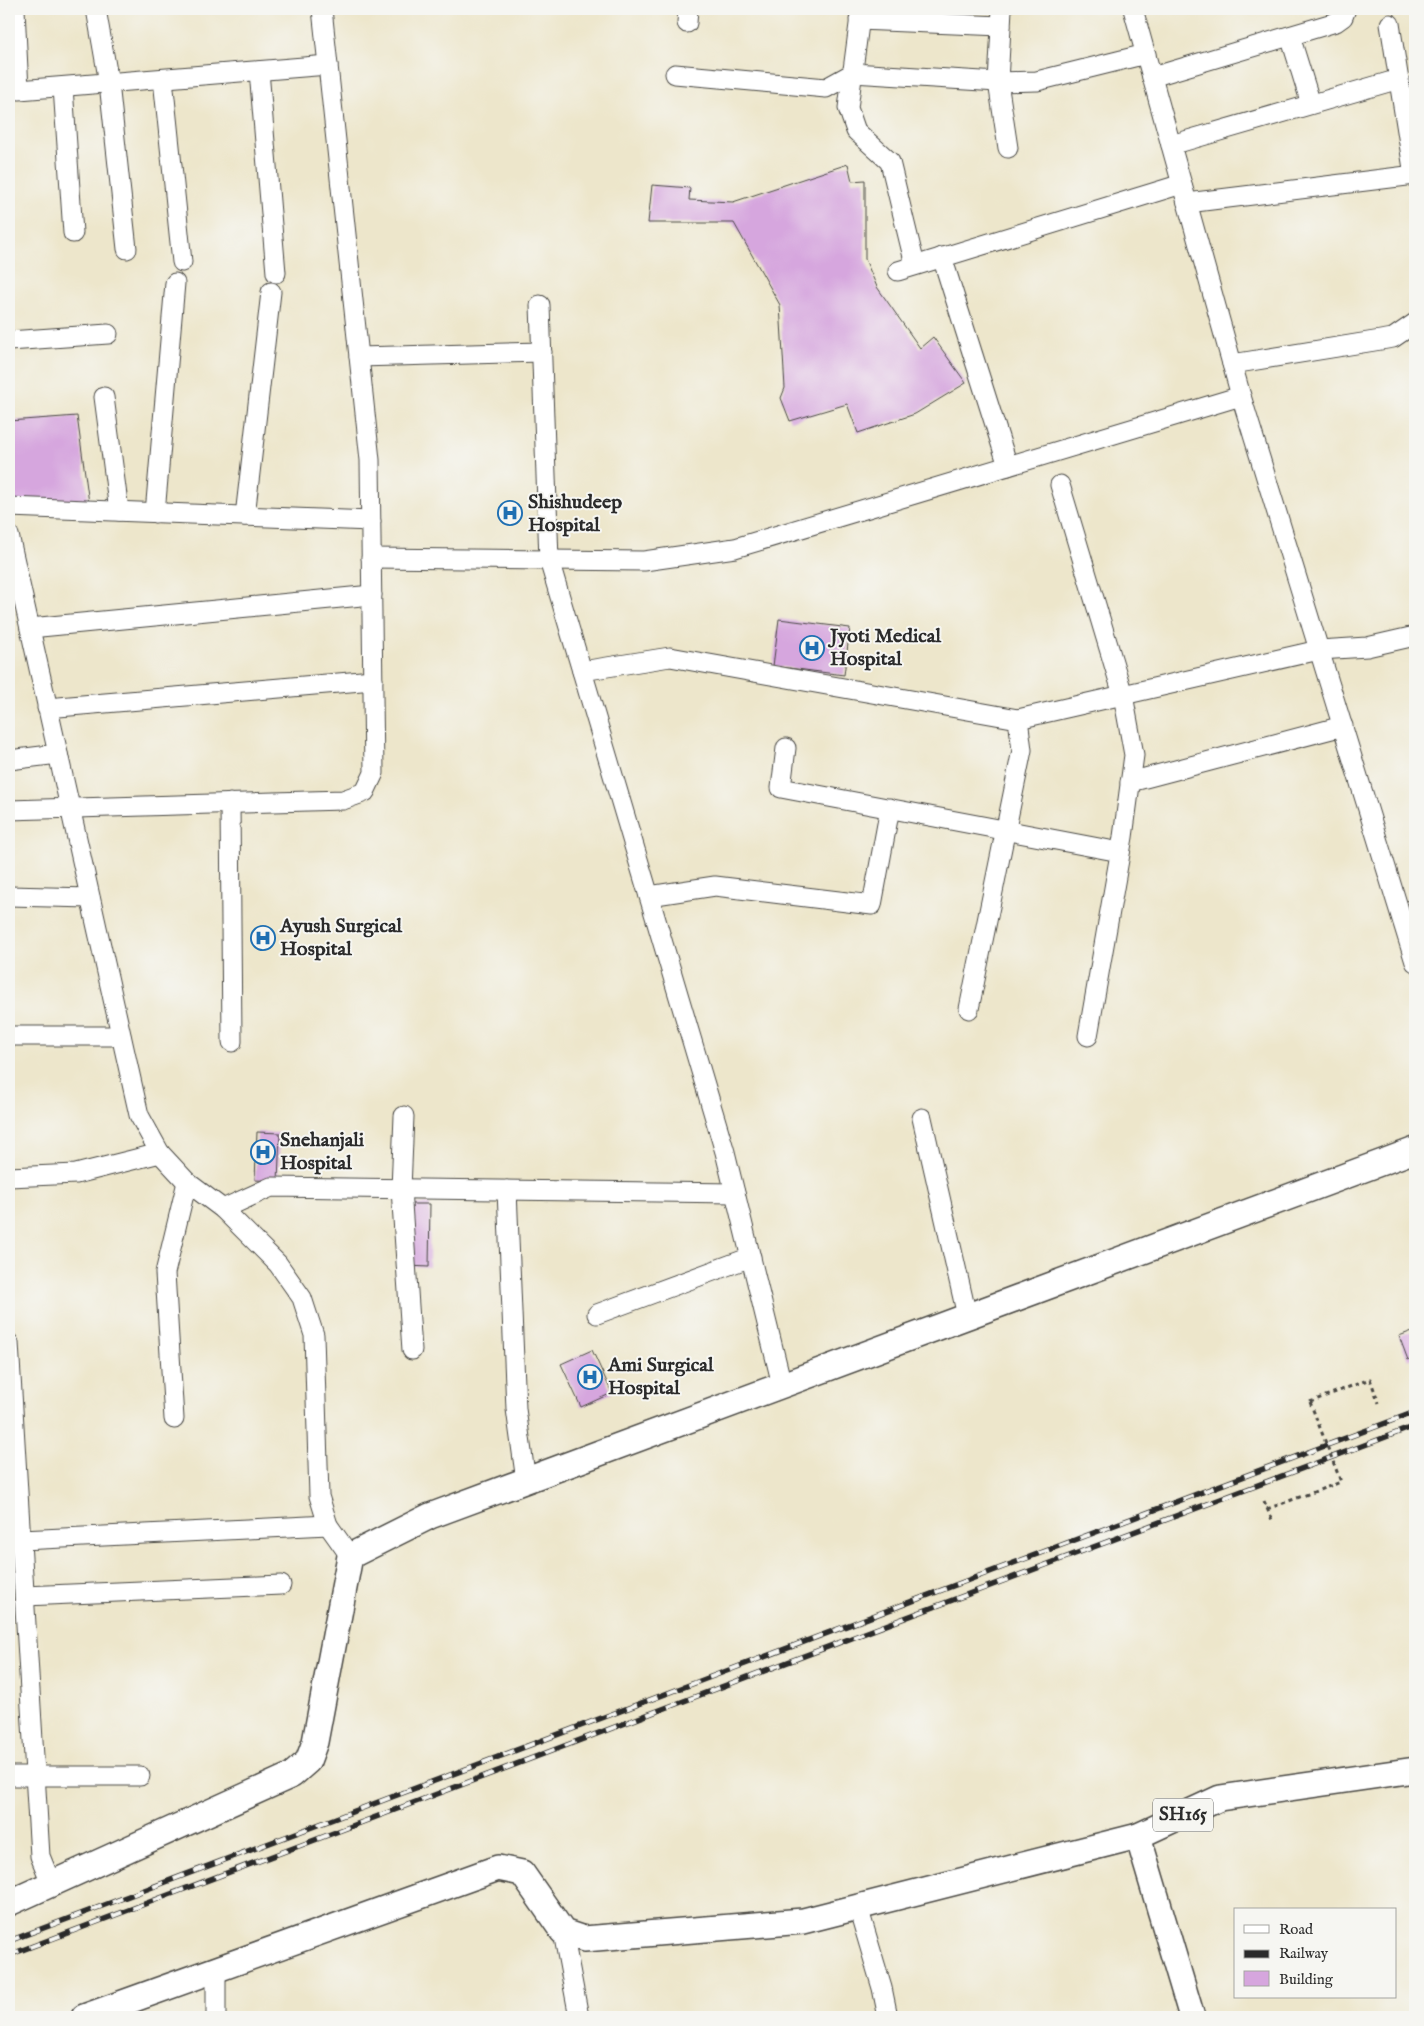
<svg xmlns="http://www.w3.org/2000/svg" width="1424" height="2026" viewBox="0 0 1424 2026" font-family="'IM FELL English',serif">
  <rect width="100%" height="100%" fill="#f6f6f2"/>
  <filter id="ink" filterUnits="userSpaceOnUse"><feTurbulence type="fractalNoise" baseFrequency=".02" numOctaves="2"/><feDisplacementMap in="SourceGraphic" scale="10" xChannelSelector="R" yChannelSelector="G"/><feConvolveMatrix kernelMatrix="1 2 1 2 8 2 1 2 1" color-interpolation-filters="sRGB"/></filter>
  <filter id="wash" filterUnits="userSpaceOnUse"><feTurbulence type="fractalNoise" baseFrequency=".0096" numOctaves="4" result="noise"/><feDisplacementMap in="SourceGraphic" scale="20" xChannelSelector="R" yChannelSelector="G"/><feGaussianBlur stdDeviation="1.12" result="paint"/><feColorMatrix in="noise" values="0 0 0 0 0 0 0 0 0 0 0 0 0 0 0 0 0 1.4 0 .05"/><feComposite in="paint" operator="in"/></filter>
  <g filter="url(#wash)">
    <rect width="100%" height="100%" fill="#ede6cb"/>
    <g id="blocks">
      <g fill="#d6a6de">
        <path d="M848 164 852 181 865 180V259L877 287 920 348 933 337 966 383 915 414 858 433 847 404 790 421 781 398 785 388 780 305 734 223H648L652 185 690 188 689 200 733 202Z"/>
        <path d="M77 416 89 503H9V421Z"/>
        <path d="M779 619 850 628 844 675 773 666Z"/>
        <path d="M257 1132 280 1133 278 1181 255 1180Z"/>
        <path d="M409 1204H430L429 1267 408 1266Z"/>
        <path d="M1415 1330V1357L1408 1360 1399 1336Z"/>
        <path d="M592 1350 612 1393 581 1407 561 1364Z"/>
      </g>
    </g>
  </g>
  <g filter="url(#ink)">
    <use href="#blocks" fill-opacity="0" stroke="#484743" stroke-width="1"/>
    <g fill="none" stroke-linecap="round" stroke-linejoin="round">
      <defs>
        <g id="minor">
          <path d="M15 9 19 90 328 65"/>
          <path d="M96 9 109 83 127 249"/>
          <path d="M861 9 848 108 856 131 890 162 915 265"/>
          <path d="M1002 9 998 82 1008 148"/>
          <path d="M1133 9 1241 396 1415 962"/>
          <path d="M859 20 1001 26"/>
          <path d="M687 23 688 9"/>
          <path d="M1390 24 1414 175"/>
          <path d="M1290 36 1311 104"/>
          <path d="M259 71 276 273"/>
          <path d="M675 74 826 88 853 73 998 82 1037 81 1146 54"/>
          <path d="M1152 77 1336 22 1343 17 1346 9"/>
          <path d="M163 79 182 262"/>
          <path d="M63 87 73 233"/>
          <path d="M1171 145 1399 79"/>
          <path d="M1187 203 1415 175"/>
          <path d="M942 257 1008 466"/>
          <path d="M898 271 1182 184"/>
          <path d="M540 305 549 560 725 1152 782 1385"/>
          <path d="M9 341 108 334"/>
          <path d="M359 357 542 352"/>
          <path d="M1232 364 1393 338 1415 323"/>
          <path d="M104 397 119 511"/>
          <path d="M1060 485 1123 695 1134 755 1123 837 1088 1036"/>
          <path d="M9 507 371 521"/>
          <path d="M155 513 175 283"/>
          <path d="M245 516 271 292"/>
          <path d="M9 535 139 1115 160 1153 187 1182 223 1209 278 1264 302 1298 314 1335 319 1496 328 1525 350 1556"/>
          <path d="M371 558 644 561 735 548 1241 396"/>
          <path d="M30 628 372 595"/>
          <path d="M582 671 670 657 1018 719 1319 650 1367 647 1415 636"/>
          <path d="M47 708 373 680"/>
          <path d="M786 748 781 788 1120 852"/>
          <path d="M9 760 58 754"/>
          <path d="M1130 782 1343 726"/>
          <path d="M230 803 232 1042"/>
          <path d="M9 810 343 800 365 792 374 773 370 460 322 9"/>
          <path d="M9 896 90 898"/>
          <path d="M649 896 715 886 872 905 890 808"/>
          <path d="M969 1009 1022 750 1018 719"/>
          <path d="M9 1036H121"/>
          <path d="M404 1116 401 1189 412 1350"/>
          <path d="M922 1118 967 1316"/>
          <path d="M9 1177 76 1174 160 1153"/>
          <path d="M507 1190 516 1409 526 1481"/>
          <path d="M223 1209 271 1187 735 1193"/>
          <path d="M597 1314 751 1257"/>
          <path d="M9 1343 40 1856 51 1883"/>
          <path d="M174 1419 165 1273 187 1182"/>
          <path d="M22 1540 328 1525"/>
          <path d="M25 1596 281 1585"/>
          <path d="M9 1776H140"/>
          <path d="M858 1907 882 1988 888 2017"/>
          <path d="M563 1932 579 2017"/>
          <path d="M216 1970V2017"/>
        </g>
        <g id="major">
          <path d="M9 1903 292 1775 308 1761 315 1742 350 1556 430 1516 1415 1150"/>
          <path d="M84 2017 498 1868 522 1873 563 1932 584 1939 803 1921 1138 1836"/>
          <path d="M1192 2017 1138 1836 1220 1798 1415 1770"/>
        </g>
      </defs>
      <use href="#minor" stroke="#484743" stroke-width="21"/>
      <use href="#major" stroke="#484743" stroke-width="28"/>
      <g stroke="#484743" stroke-width="3" stroke-dasharray="4 4" stroke-linecap="butt">
        <path d="M1310 1402 1370 1379 1379 1403"/>
        <path d="M1264 1501 1272 1520"/>
        <path d="M1267 1509 1341 1482"/>
      </g>
      <use href="#minor" stroke="#fff" stroke-width="19"/>
      <use href="#major" stroke="#fff" stroke-width="25"/>
      <defs>
        <g id="rail">
          <path d="M9 1941 1415 1412"/>
          <path d="M9 1955 1415 1426"/>
        </g>
      </defs>
      <use href="#rail" stroke="#2b2b2b" stroke-width="5.5"/>
      <use href="#rail" stroke="#f6f6f2" stroke-width="4" stroke-dasharray="11" stroke-linecap="butt"/>
      <path stroke="#484743" stroke-width="3" stroke-dasharray="4 4" stroke-linecap="butt" d="M1310 1402 1341 1482"/>
    </g>
  </g>
  <defs>
    <symbol id="hospital-ring" viewBox="-11 -11 22 22"><circle r="9.5" fill="#f6f6f2" stroke="#1f6fb2" stroke-width="1.5"/><path d="M-5-5h3v3.5h4V-5h3V5h-3V1.5h-4V5h-3Z" fill="#1f6fb2"/></symbol>
  </defs>
  <g fill-rule="evenodd">
    <use href="#hospital-ring" x="496" y="499" width="28" height="28"/>
    <use href="#hospital-ring" x="798" y="634" width="28" height="28"/>
    <use href="#hospital-ring" x="249" y="924" width="28" height="28"/>
    <use href="#hospital-ring" x="249" y="1138" width="28" height="28"/>
    <use href="#hospital-ring" x="576" y="1363" width="28" height="28"/>
  </g>
  <g text-anchor="middle" dominant-baseline="central" stroke-width="4" stroke-linejoin="round" paint-order="stroke">
    <rect fill="#f6f6f2" stroke="#686867" stroke-width="1" x="1153" y="1798.5" width="60" height="33" rx="4"/>
    <g font-size="19" font-weight="bold" fill="#2b2b2b">
      <text x="1183" y="1815">SH165</text>
    </g>
    <g font-size="20" font-weight="bold" fill="#2b2b2b" stroke="#f6f6f2" text-anchor="start">
      <text x="528" y="502">Shishudeep<tspan x="528" dy="23">Hospital</tspan></text>
      <text x="830" y="636">Jyoti Medical<tspan x="830" dy="23">Hospital</tspan></text>
      <text x="280" y="926">Ayush Surgical<tspan x="280" dy="23">Hospital</tspan></text>
      <text x="280" y="1140">Snehanjali<tspan x="280" dy="23">Hospital</tspan></text>
      <text x="608" y="1365">Ami Surgical<tspan x="608" dy="23">Hospital</tspan></text>
    </g>
  </g>
  <rect width="1424" height="2026" fill="none" stroke="#f6f6f2" stroke-width="30"/>
  <rect x="1234" y="1908" width="162" height="90" fill="#f6f6f2" stroke="#a5a5a2"/>
  <rect x="1244" y="1925" width="25" height="8" fill="#ffffff" stroke="#a5a5a2"/>
  <text x="1279" y="1934" font-size="15" fill="#2b2b2b">Road</text>
  <rect x="1244" y="1950" width="25" height="8" fill="#2b2b2b" stroke="#a5a5a2"/>
  <text x="1279" y="1958" font-size="15" fill="#2b2b2b">Railway</text>
  <rect x="1244" y="1971" width="25" height="15" fill="#d6a6de" stroke="#a5a5a2"/>
  <text x="1279" y="1984" font-size="15" fill="#2b2b2b">Building</text>
</svg>
